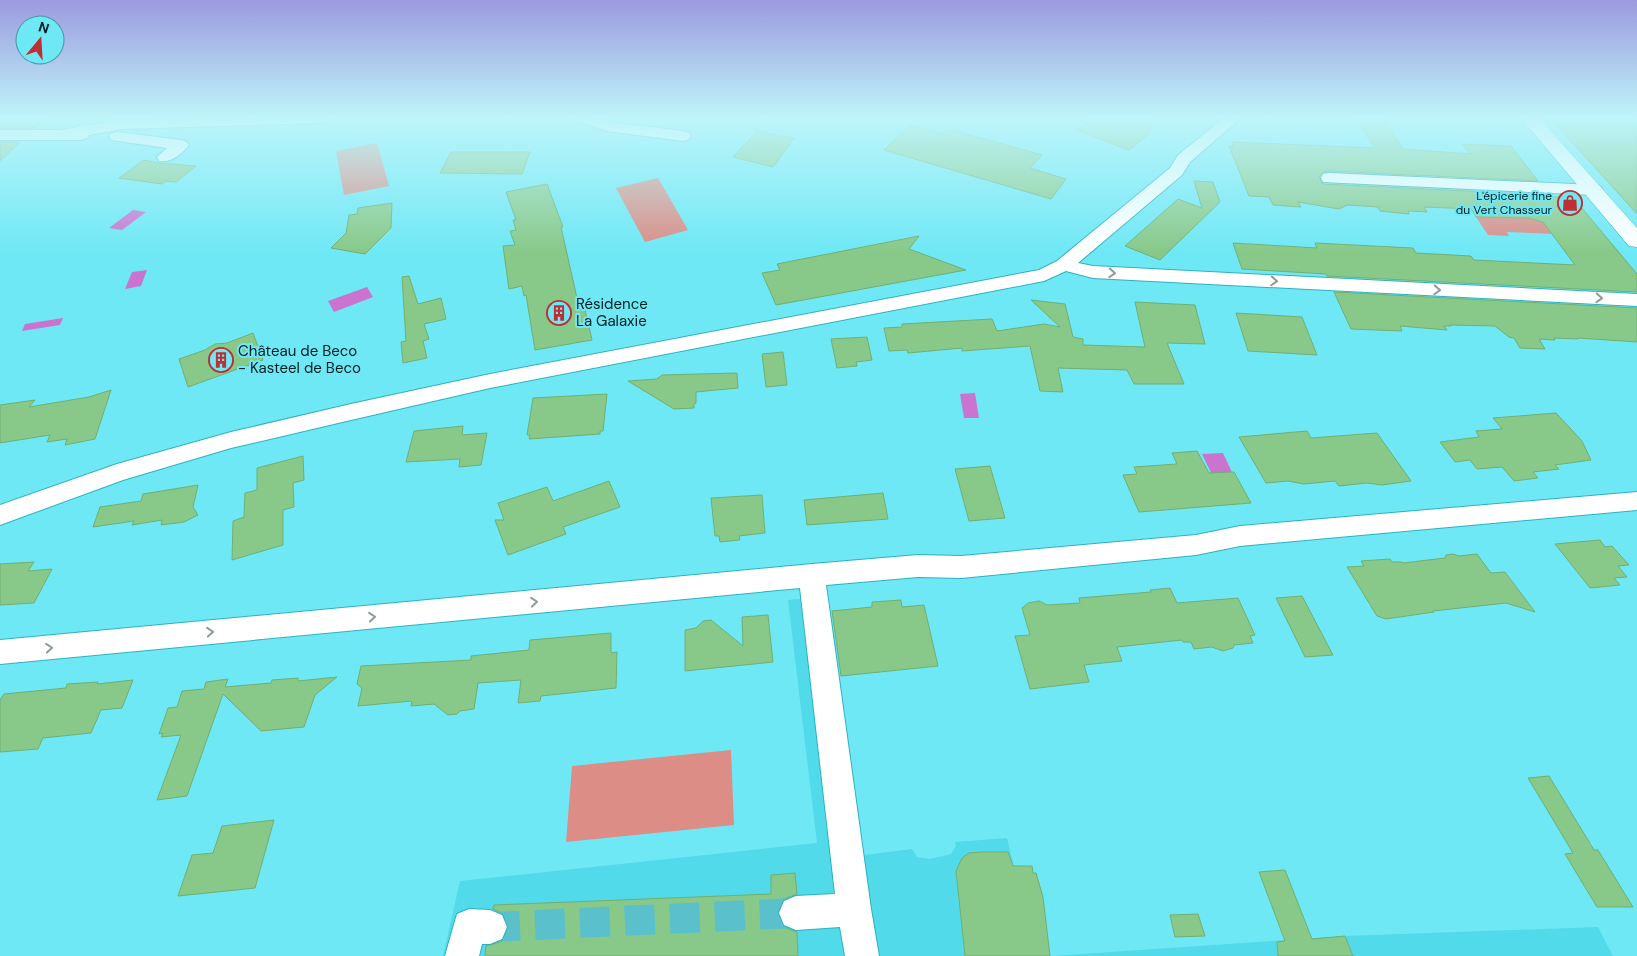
<svg xmlns="http://www.w3.org/2000/svg" width="1637" height="956" viewBox="0 0 1637 956" font-family="'DM Sans',sans-serif">
  <rect width="100%" height="100%" fill="#6fe8f5"/>
  <g fill="#51dae9">
    <path d="M820 597 857 856 912 849 917 857 930 859 951 854 956 846 955 842 1007 838 1017 879 1029 956H443L460 881 817 843 788 600Z"/>
    <path d="M1598 927 1613 956H1052L1345 936Z"/>
  </g>
  <g fill="#db8d86">
    <path d="M377 143 389 186 344 195 336 151Z"/>
    <path d="M658 178 688 230 645 242 616 188Z"/>
    <path d="M1476 217H1526L1546 222 1555 234 1507 232 1509 236 1488 235Z"/>
    <path d="M731 750 734 825 566 842 572 766Z"/>
  </g>
  <g fill="#ca74cf">
    <path d="M133 210 146 212 122 230 109 228Z"/>
    <path d="M147 270 141 286 125 289 132 272Z"/>
    <path d="M367 287 373 297 334 312 328 301Z"/>
    <path d="M63 318 60 325 22 331 25 324Z"/>
    <path d="M975 393 979 418H964L960 394Z"/>
    <path d="M1223 453 1236 481 1216 483 1202 454Z"/>
  </g>
  <g fill="#88c98a" stroke="#70af72">
    <path d="M0 118H46L35 128H0Z"/>
    <path d="M1094 118H1152L1149 134 1129 150 1077 130Z"/>
    <path d="M1355 118H1383L1403 149 1471 154 1462 144 1511 146 1538 181 1329 171 1323 172 1319 177 1323 184 1548 195 1550 197H1568L1576 201 1637 274V292L1327 276 1326 274 1242 269 1233 243 1317 248 1315 243 1413 248 1416 253 1471 256 1474 260 1575 265 1543 222 1529 218 1476 217 1471 209 1424 207 1427 212 1408 211 1409 214 1380 211 1378 207 1347 205 1339 209 1298 202 1301 207 1273 205 1269 197 1249 196 1229 146H1233L1232 142 1375 148Z"/>
    <path d="M1550 118H1628L1637 126V214Z"/>
    <path d="M910 125 942 134 948 129 1042 155 1030 168 1066 179 1051 199 884 150Z"/>
    <path d="M757 131 794 138 773 167 733 157Z"/>
    <path d="M0 142H20L0 161Z"/>
    <path d="M451 152H530L522 174 440 173Z"/>
    <path d="M144 160 159 163 196 166 176 182 166 181 162 184 119 178Z"/>
    <path d="M1194 181 1213 182 1220 202 1160 260 1125 246 1178 199 1202 208Z"/>
    <path d="M547 184 563 227H561L577 298 582 297 592 340 535 350 526 295 524 296 522 286 509 289 503 246 515 245 510 231 516 230 513 220H516L506 192Z"/>
    <path d="M392 203 391 228 365 254 331 248 346 233 349 215 357 214 358 208Z"/>
    <path d="M919 236 909 249 966 270 776 305 762 273 780 270 777 264Z"/>
    <path d="M409 276 418 304 441 298 446 319 424 324 429 339 423 341 427 358 403 363 401 342 406 341 402 277Z"/>
    <path d="M1334 292 1637 308V342L1578 338V339L1554 338 1555 340 1539 339 1545 349 1520 348 1514 338 1509 337 1495 326 1451 325V326H1444L1447 330 1400 326 1402 331 1351 329Z"/>
    <path d="M1031 300 1065 304 1073 337 1083 339V345L1145 347 1135 302 1195 305 1205 344 1167 343 1184 384H1134L1127 370 1058 368 1063 392 1040 391 1030 346 962 351V348L908 353 907 350 889 351 884 328 902 327V324L992 319 997 331 1044 324 1060 327Z"/>
    <path d="M1236 313 1302 317 1317 355 1248 351Z"/>
    <path d="M253 333 263 360 188 387 179 359 205 350 215 344 227 343Z"/>
    <path d="M867 337 872 360 856 362 857 366 837 368 831 339Z"/>
    <path d="M783 352 787 385 766 387 762 354Z"/>
    <path d="M737 373 738 388 696 392V403L694 404V408L674 409 628 381 657 379 662 375Z"/>
    <path d="M111 390 95 439 65 445 67 439 47 442 50 435 0 443V405L35 400 29 407 89 397Z"/>
    <path d="M607 394 603 431H600V434L529 439 530 435H527L533 398Z"/>
    <path d="M1556 413 1582 441 1591 460 1555 465 1559 469 1533 472 1538 478 1514 481 1502 467 1477 469 1470 460 1455 462 1440 442 1479 437 1476 431 1502 429 1493 418Z"/>
    <path d="M463 426 462 435 487 433 481 465 459 467 460 459 406 462 414 431Z"/>
    <path d="M1307 431 1311 438 1377 433 1411 481 1382 485 1367 483 1339 486 1335 481 1304 484 1288 481 1266 483 1239 437Z"/>
    <path d="M1197 451 1209 473 1234 472 1251 503 1139 512 1123 475 1137 474 1134 467 1177 464 1172 453Z"/>
    <path d="M303 456 304 480 293 483 294 507 283 510V545L232 560 233 521 244 517 245 493 257 490V468Z"/>
    <path d="M990 466 1005 518 969 521 955 469Z"/>
    <path d="M609 481 620 507 563 527 566 534 508 555 495 520H504L498 503 547 487 553 501Z"/>
    <path d="M198 485 193 507 198 515 184 522 161 525 162 520 132 525 134 521 93 527 100 507 141 501 143 494Z"/>
    <path d="M883 493 888 519 807 525 804 500Z"/>
    <path d="M762 495 765 533 739 536 740 540 720 542 719 536H715L711 498Z"/>
    <path d="M1600 540 1605 547 1612 546 1629 565 1618 566 1627 577 1614 578 1620 585 1590 588 1555 544Z"/>
    <path d="M1453 554 1459 556 1477 554 1491 573 1505 572 1535 612 1506 603 1433 611 1434 612 1386 619 1377 616 1347 567 1364 566 1361 561 1390 559 1392 562H1402L1403 563 1445 558 1446 555Z"/>
    <path d="M34 562 28 571 52 569 34 603 0 605V564Z"/>
    <path d="M1170 588 1177 603 1238 598 1255 635 1250 636 1253 643 1234 645 1233 648 1223 651 1212 647 1194 649 1191 642H1183L1182 640 1117 647 1122 661 1084 665 1089 682 1030 689 1015 636 1030 635 1022 608 1028 603 1039 601 1047 605 1080 603 1079 598 1151 592 1150 590Z"/>
    <path d="M1302 596 1333 655 1305 657 1276 598Z"/>
    <path d="M901 600 902 607 924 605 938 666 841 676 832 611 872 607V602Z"/>
    <path d="M768 615 773 662 685 671V630L696 628 703 621 711 620 743 646 742 617Z"/>
    <path d="M611 633V653L617 652 616 688 541 696 540 701 518 703 521 680 478 683 474 709 460 711 457 714 448 715 434 704 411 706 412 701 358 706 362 688 357 684 361 666 471 660V656L529 650 530 640Z"/>
    <path d="M337 677 315 695 304 727 261 731 223 694 187 796 157 800 181 735 161 737 163 733 159 734 168 708 177 707 182 691 204 689 206 682 228 679 225 687 271 683 272 680 298 678V681Z"/>
    <path d="M133 680 122 708 101 710 91 733 43 738 38 749 0 752V700L4 694 66 688 67 684 98 682 97 684Z"/>
    <path d="M1549 776 1594 850H1598L1633 907H1597L1565 854 1573 853 1528 778Z"/>
    <path d="M274 820 255 888 178 896 192 855 213 853 222 826Z"/>
    <path d="M981 852H1008L1013 866H1032L1033 873H1036L1043 897 1050 956H965L956 871 962 858 969 853Z"/>
    <path d="M1285 870 1312 939 1345 936 1353 956H1278L1277 942 1285 941 1259 872Z"/>
    <path d="M795 873 797 894 782 900 777 914 783 927 797 932 798 956H485L486 946 503 941 509 928 504 914 493 909 494 905 771 894V875Z"/>
    <path d="M1198 914 1205 936 1175 937 1170 915Z"/>
  </g>
  <g fill="none" stroke-linecap="round" stroke-linejoin="round">
    <path stroke="#5ac0cb" stroke-width="30" stroke-dasharray="30 15" stroke-linecap="butt" d="M490 927 796 913"/>
    <defs>
      <g id="minor">
        <path d="M178 118H329L327 121 321 123 122 129 89 135 87 138 81 140H0V130H61L122 119Z"/>
        <path d="M575 118H597L609 122 683 131 689 133 691 136 689 139 683 141 607 131 577 121Z"/>
        <path d="M1224 118H1241L1190 162 1182 175 1078 263 1093 266 1637 294V306L1093 278 1066 271 1044 281 490 388 351 420 231 448 123 480 0 525V505L117 464 231 432 351 404 490 374 1039 270 1057 261 1170 168 1178 155Z"/>
        <path d="M117 132 181 140 187 142 189 145C182 154 171 163 159 161L157 157 167 148 111 140 109 137 111 134Z"/>
        <path d="M1329 173 1594 185 1600 186 1603 190 1600 194 1594 195 1323 182 1321 178 1323 174Z"/>
        <path d="M1637 492V510L1240 546 1196 555 961 578 918 577 826 585 871 909 879 956H845L840 927 796 930 784 925 779 913 784 901 796 896 835 894 800 588 0 664V640L812 564 918 555 961 556 1196 535 1240 526Z"/>
        <path d="M469 909 490 910 502 915 507 927 502 939 490 944H482L479 956H445L457 914Z"/>
      </g>
      <path id="major" d="M1521 118H1539L1637 228V247L1629 246Z"/>
    </defs>
    <use href="#minor" stroke="#2eb2bf" stroke-width="2"/>
    <use href="#major" stroke="#2eb2bf" stroke-width="1"/>
    <use href="#minor" fill="#fff" fill-rule="evenodd"/>
    <use href="#major" fill="#fff" fill-rule="evenodd"/>
  </g>
  <defs><path id="oneway-chevron" d="M-2-3.5L2.5 0L-2 3.5" fill="none" stroke-width="1.6" stroke-linecap="round" stroke-linejoin="round" transform="scale(1.25)"/></defs>
  <g stroke="#8e9a9b">
    <use href="#oneway-chevron" transform="translate(1112 273) rotate(3)"/>
    <use href="#oneway-chevron" transform="translate(1274 281) rotate(3)"/>
    <use href="#oneway-chevron" transform="translate(1437 290) rotate(3)"/>
    <use href="#oneway-chevron" transform="translate(1599 298) rotate(3)"/>
    <use href="#oneway-chevron" transform="translate(534 602) rotate(-5)"/>
    <use href="#oneway-chevron" transform="translate(372 617) rotate(-5)"/>
    <use href="#oneway-chevron" transform="translate(210 632) rotate(-5)"/>
    <use href="#oneway-chevron" transform="translate(49 648) rotate(-5)"/>
  </g>
  <linearGradient id="sky" x2="0" y2="1"><stop stop-color="#9c9ade"/><stop offset="0.47" stop-color="#bef5fa"/><stop offset="1" stop-color="#bef5fa" stop-opacity="0"/></linearGradient>
  <rect width="1637" height="251" fill="url(#sky)"/>
  <defs>
    <symbol id="shop-ring" viewBox="-11 -11 22 22"><circle r="9.5" fill="#6fe8f5" stroke="#bf2f31" stroke-width="1.5"/><path d="M-5-2.5h2.3a2.7 3.5 0 0 1 5.4 0H5L5.5 6h-11ZM-1.5-2.5h3a1.5 2.3 0 0 0-3 0Z" fill="#bf2f31"/></symbol>
    <symbol id="building-ring" viewBox="-11 -11 22 22"><circle r="9.5" fill="#6fe8f5" stroke="#bf2f31" stroke-width="1.5"/><path d="M-4-6H4V6H1V3H-1V6H-4ZM-2.5-4.3h1.7v1.8h-1.7ZM.8-4.3h1.7v1.8H.8ZM-2.5-1h1.7V.8h-1.7ZM.8-1h1.7V.8H.8Z" fill="#bf2f31"/></symbol>
  </defs>
  <g fill-rule="evenodd">
    <use href="#shop-ring" x="1556" y="189" width="28" height="28"/>
    <use href="#building-ring" x="545" y="299" width="28" height="28"/>
    <use href="#building-ring" x="207" y="346" width="28" height="28"/>
  </g>
  <g text-anchor="middle" dominant-baseline="central" stroke-width="4" stroke-linejoin="round" paint-order="stroke">
    <g font-size="12" fill="#041e21" stroke="#6fe8f5" text-anchor="end">
      <text x="1552" y="196">L'épicerie fine<tspan x="1552" dy="14">du Vert Chasseur</tspan></text>
    </g>
    <g font-size="15" fill="#041e21" stroke="#6fe8f5" text-anchor="start">
      <text x="576" y="304">Résidence<tspan x="576" dy="17">La Galaxie</tspan></text>
      <text x="238" y="351">Château de Beco<tspan x="238" dy="17">- Kasteel de Beco</tspan></text>
    </g>
  </g>
  <g transform="translate(40 40) rotate(18)"><circle r="24" fill="#6fe8f5" stroke="#4497a0"/>
  <path d="M0-4L9 19L0 12L-9 19Z" fill="#bf2f31"/>
  <text y="-8" font-size="14" font-weight="bold" text-anchor="middle" fill="#041e21">N</text>
  </g>
</svg>
